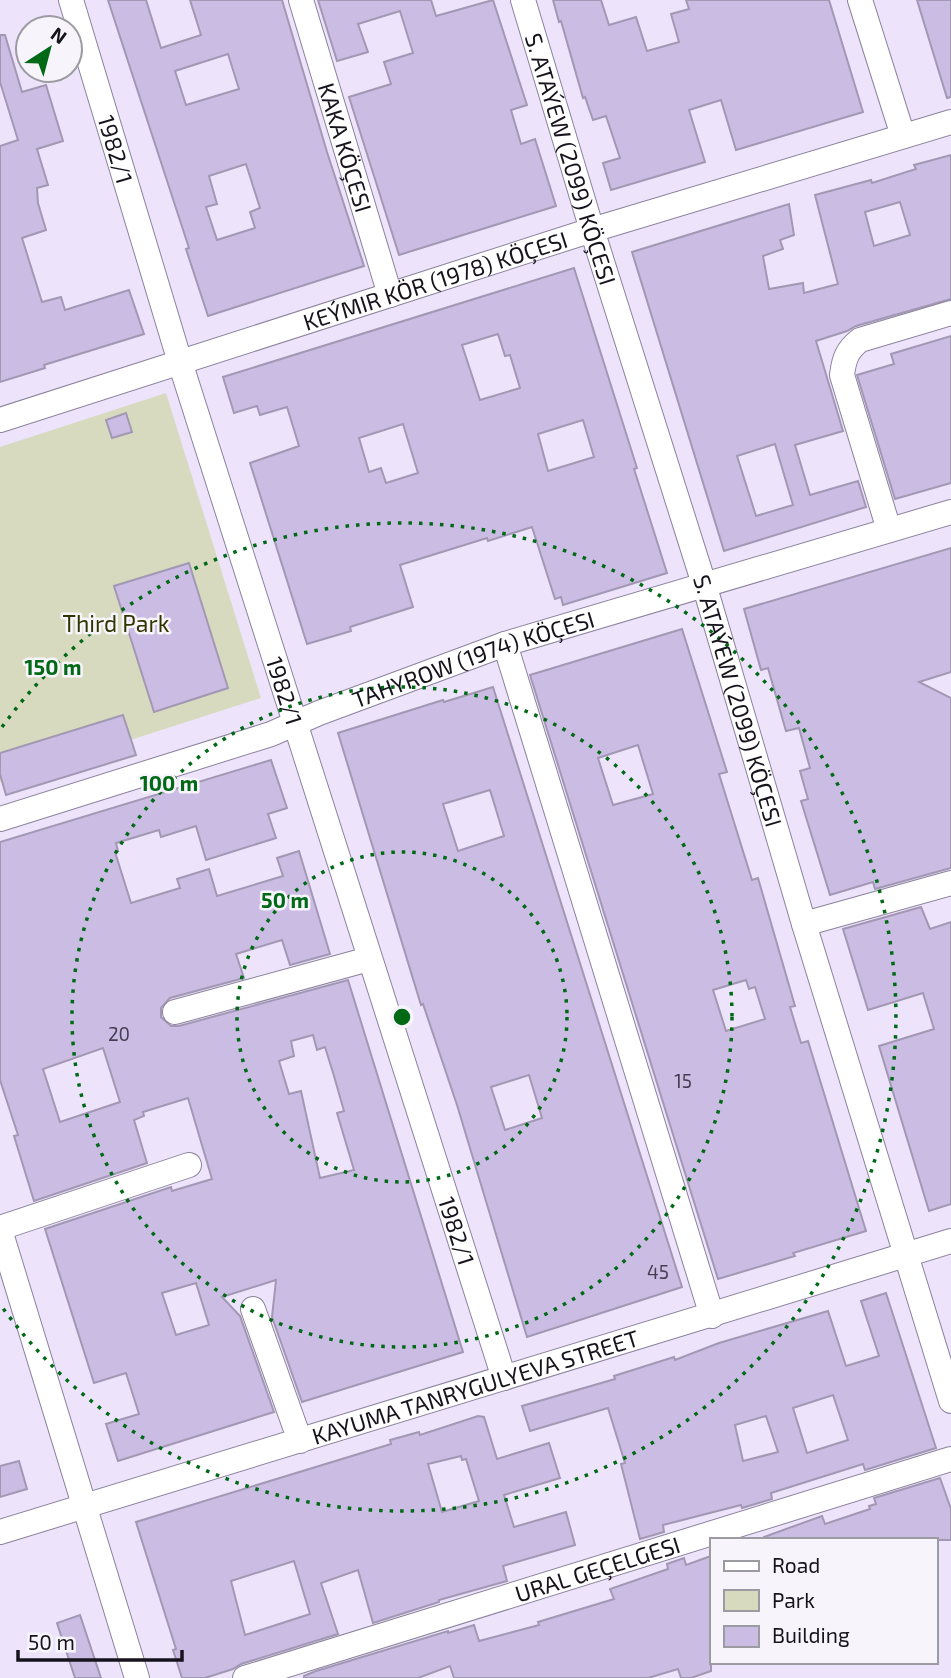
<svg xmlns="http://www.w3.org/2000/svg" width="951" height="1678" viewBox="0 0 951 1678" font-family="'Exo 2',sans-serif">
  <rect width="100%" height="100%" fill="#ede4fc"/>
  <path fill="#d7dabf" d="M166 393 261 698 0 782V447Z"/>
  <g fill="#cbbce4" stroke="#a298b3" stroke-width="2" fill-rule="evenodd">
    <path d="M108 0H146L161 48 201 35 190 0H282L327 152 364 266 208 316 186 249 189 248ZM228 54 239 89 186 105 175 71ZM246 164 260 208 250 212 255 228 217 240 206 207 217 204 209 176Z"/>
    <path d="M318 0H431L436 16 493 0 527 105 511 110 521 144 535 139 556 206 399 255 349 97 391 84 384 62 413 53 400 11 358 24 368 52 337 61Z"/>
    <path d="M553 0H601L609 25 636 17 647 51 679 42 671 14 689 9 686 0H829L863 112 736 150 721 100 689 110 705 162 611 190 603 163 620 158 606 116 593 120 585 97 583 98 561 21 559 22Z"/>
    <path d="M917 0H951V97L947 98Z"/>
    <path d="M0 35H5L22 92 46 85 63 141 37 149 48 185 37 188 38 203 46 230 22 238 42 302 61 297 65 310 129 290 144 334 44 365 45 368 0 382V146L18 140 0 82Z"/>
    <path d="M951 155V299L856 326 847 331 816 341 843 431 795 445 810 495 858 481 866 507 724 551 632 252 789 204 794 235 780 240 783 249 763 256 769 289 803 283 804 293 838 284 815 195 871 180 872 183 916 169 914 165ZM900 202 910 235 874 246 865 212ZM775 444 793 505 756 516 737 456Z"/>
    <path d="M574 268 637 468 634 469 667 573 563 605 561 597 555 599 532 527 488 541 487 538 400 565 413 607 350 627 351 631 307 644 250 463 299 446 287 407 260 415 257 406 234 413 223 377ZM498 334 505 356 510 355 520 388 480 400 462 345ZM583 420 594 457 548 471 538 434ZM403 424 418 473 386 483 381 468 369 472 359 438Z"/>
    <path d="M951 336V483L895 499 857 375 894 364 891 354Z"/>
    <path d="M126 413 132 432 112 438 106 420Z"/>
    <path d="M951 548V672L919 682 951 698V868L875 889 873 882 830 895 801 801 808 799 800 771 810 768 799 728 786 731 768 668 761 670 744 609Z"/>
    <path d="M189 563 228 688 154 712 114 586Z"/>
    <path d="M682 629 727 772 719 774 752 880 758 878 795 1006 790 1007 801 1043 808 1041 866 1231 793 1253 795 1256 718 1279 530 675ZM638 745 653 794 613 805 598 758ZM746 980 749 989 755 987 765 1019 726 1031 713 990Z"/>
    <path d="M493 687 682 1287 527 1337 457 1105 423 1004 421 1005 338 733 443 700 444 702ZM490 790 504 836 458 851 443 804ZM529 1075 542 1118 505 1130 491 1087Z"/>
    <path d="M123 715 136 755 6 795 0 774V753Z"/>
    <path d="M271 760 287 808 268 814 276 838 206 860 196 826 161 837 159 830 116 843 118 851 115 852 131 903 180 888 177 879 209 869 217 896 283 876 277 858 299 851 330 954 290 965 282 940 236 954 244 978 170 998 161 1008V1017L171 1026H179L348 980 463 1352 302 1402 272 1317 276 1280 222 1297 240 1316 274 1412 118 1461 106 1424 139 1414 126 1373 94 1383 45 1229 171 1187 172 1191 212 1179 188 1098 143 1112 144 1116 134 1120 147 1163 34 1201 14 1136 18 1135 0 1080V842ZM313 1035 317 1050 325 1047 334 1076 344 1111 337 1113 354 1170 320 1178 301 1091 289 1094 279 1061 294 1056 291 1041ZM103 1048 120 1102 60 1122 43 1069ZM196 1283 209 1325 176 1335 162 1293Z"/>
    <path d="M921 907 930 929 951 922V1204L929 1211 879 1046 934 1029 923 993 868 1010 843 929Z"/>
    <path d="M886 1293 936 1448 865 1470 863 1464 771 1493 772 1499 742 1508 741 1505 663 1525 664 1532 640 1539 621 1464 625 1463 608 1408 530 1431 522 1406 615 1379 614 1376 674 1357 675 1360 719 1343 828 1311 846 1366 879 1356 861 1301ZM833 1395 848 1440 807 1453 793 1408ZM766 1416 778 1452 743 1461 735 1425Z"/>
    <path d="M478 1416 484 1417 497 1459 549 1443 560 1478 504 1495 514 1527 566 1512 575 1545 503 1566 507 1581 439 1600V1602L373 1623 358 1570 321 1583 338 1634 241 1664 233 1669 205 1678H182L173 1650 176 1649 136 1522 391 1444 390 1440 419 1432 420 1435ZM461 1456 462 1460 466 1459 479 1501 442 1512 428 1464ZM294 1561 310 1614 245 1635 231 1581Z"/>
    <path d="M19 1461 27 1489 0 1497V1466Z"/>
    <path d="M940 1478 951 1509V1540H764V1537L822 1516 825 1524 870 1509 869 1506 876 1504 874 1498Z"/>
    <path d="M711 1556V1671L691 1678H681L678 1669 648 1678H454L450 1666 418 1678H304V1676L316 1671 448 1631V1633L474 1625 479 1641 539 1625 538 1622 614 1599 610 1589 668 1569 667 1564 684 1558 686 1565Z"/>
    <path d="M80 1615 101 1678H75L57 1623Z"/>
  </g>
  <g fill="none" stroke-linecap="round" stroke-linejoin="round">
    <defs>
      <g id="minor">
        <path id="s1" d="M71 0 180 362 504 1378"/>
        <path id="s2" d="M301 0 390 295"/>
        <path id="s3" d="M523 0 592 230 704 584 804 924 951 1401"/>
        <path d="M860 0 903 136"/>
        <path id="s4" d="M0 420 592 230 951 122"/>
        <path d="M889 530 842 375C844 359 847 350 860 340L951 313"/>
        <path d="M505 644 712 1316"/>
        <path id="s5" d="M0 819 271 734 319 713 505 644 951 512"/>
        <path d="M804 924 951 883"/>
        <path d="M175 1012 369 959"/>
        <path d="M0 1228 189 1165"/>
        <path d="M0 1230 137 1678"/>
        <path d="M253 1309 300 1441"/>
        <path id="s6" d="M0 1532 951 1241"/>
        <path id="s7" d="M245 1678 951 1459"/>
      </g>
    </defs>
    <use href="#minor" stroke="#8c829c" stroke-width="26"/>
    <use href="#minor" stroke="#fff" stroke-width="24"/>
  </g>
  <g fill="none" stroke="#006916" stroke-width="3.5" stroke-dasharray="3.5 7">
    <circle cx="402" cy="1017" r="165"/>
    <circle cx="402" cy="1017" r="330"/>
    <path d="M2 727A494 494 0 1 1 2 1307"/>
  </g>
  <g text-anchor="middle" dominant-baseline="central" stroke-width="5" stroke-linejoin="round" paint-order="stroke">
    <g font-size="19" fill="#443d4f">
      <text x="119" y="1033">20</text>
      <text x="683" y="1080">15</text>
      <text x="658" y="1271">45</text>
    </g>
    <g font-size="23" fill="#17131d" stroke="#f7f5fb">
      <text stroke="none"><textPath href="#s2" startOffset="154">KAKA KÖÇESI</textPath></text>
      <text stroke="none"><textPath href="#s1" startOffset="156">1982/1</textPath></text>
      <text stroke="none"><textPath href="#s3" startOffset="166">S. ATAÝEW (2099) KÖÇESI</textPath></text>
      <text stroke="none"><textPath href="#s4" startOffset="457">KEÝMIR KÖR (1978) KÖÇESI</textPath></text>
      <text stroke="none"><textPath href="#s5" startOffset="500">TAHYROW (1974) KÖÇESI</textPath></text>
      <text stroke="none"><textPath href="#s1" startOffset="723">1982/1</textPath></text>
      <text stroke="none"><textPath href="#s3" startOffset="733">S. ATAÝEW (2099) KÖÇESI</textPath></text>
      <text stroke="none"><textPath href="#s1" startOffset="1290">1982/1</textPath></text>
      <text stroke="none"><textPath href="#s6" startOffset="497">KAYUMA TANRYGULYEVA STREET</textPath></text>
      <text stroke="none"><textPath href="#s7" startOffset="369">URAL GEÇELGESI</textPath></text>
    </g>
    <g font-size="23" fill="#323400" stroke="#f7f5fb">
      <text x="116" y="623">Third Park</text>
    </g>
  </g>
  <circle cx="402" cy="1017" r="10" fill="#006916" stroke="#f7f5fb" stroke-width="3.5"/>
  <g font-size="21" text-anchor="middle" font-weight="bold" fill="#006916" stroke="#f7f5fb" stroke-width="5" stroke-linejoin="round" paint-order="stroke">
    <text x="53" y="675">150 m</text>
    <text x="169" y="791">100 m</text>
    <text x="285" y="908">50 m</text>
  </g>
  <rect x="710" y="1538" width="228" height="126" fill="#f7f5fb" stroke="#9d9ba2" stroke-width="2"/>
  <rect x="724" y="1561" width="35" height="10" fill="#ffffff" stroke="#9d9ba2" stroke-width="2"/>
  <text x="772" y="1573" font-size="21" fill="#17131d">Road</text>
  <rect x="724" y="1590" width="35" height="21" fill="#d7dabf" stroke="#9d9ba2" stroke-width="2"/>
  <text x="772" y="1608" font-size="21" fill="#17131d">Park</text>
  <rect x="724" y="1626" width="35" height="21" fill="#cbbce4" stroke="#9d9ba2" stroke-width="2"/>
  <text x="772" y="1643" font-size="21" fill="#17131d">Building</text>
  <g transform="translate(49 49) rotate(36)"><circle r="33" fill="#f7f5fb" stroke="#9d9ba2" stroke-width="2"/>
  <path d="M0-5L12 26L0 18L-12 26Z" fill="#006916"/>
  <text y="-10" font-size="19" font-weight="bold" text-anchor="middle" fill="#17131d">N</text>
  </g>
  <path d="M18 1650v10h164v-10" fill="none" stroke="#17131d" stroke-width="3.5"/>
  <text x="28" y="1650" font-size="21" fill="#17131d" stroke="#f7f5fb" stroke-width="5" paint-order="stroke">50 m</text>
</svg>
